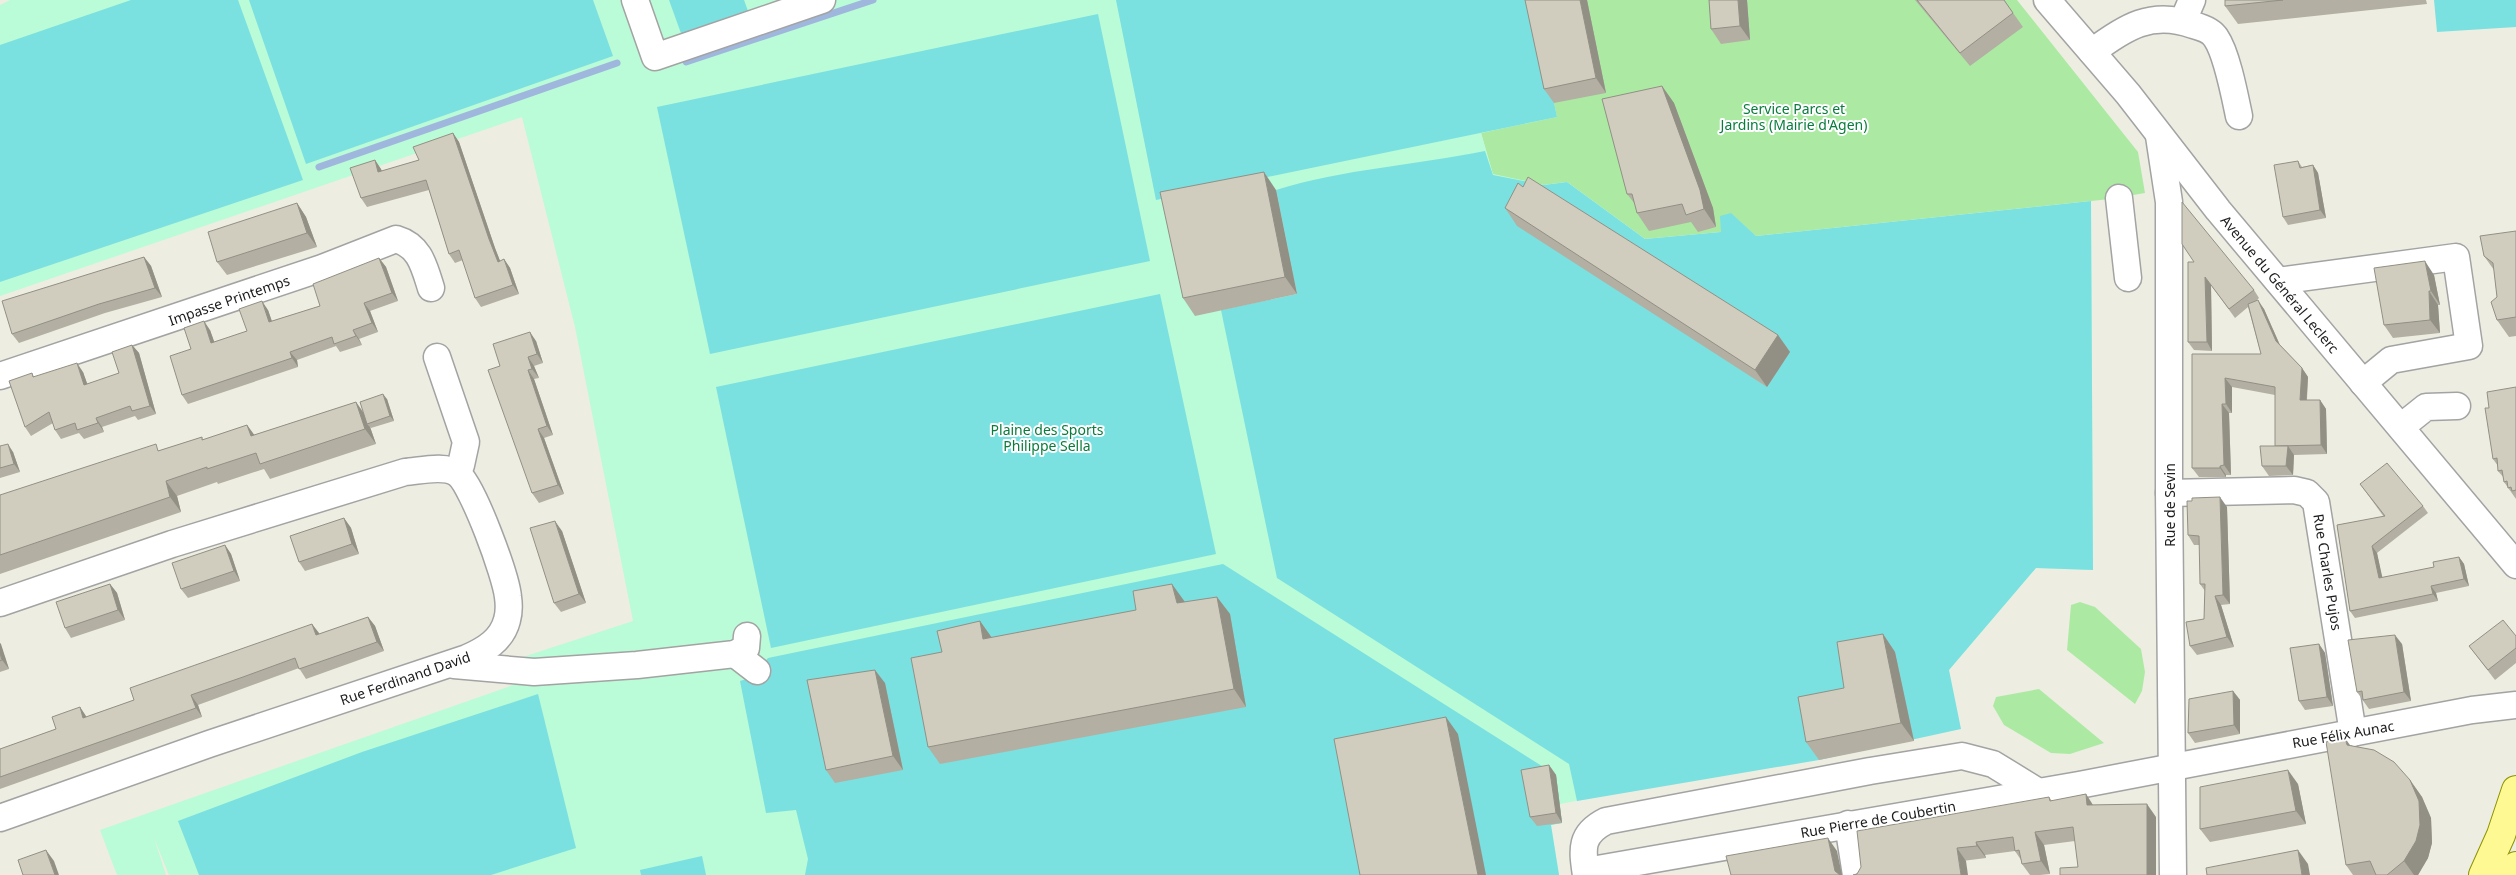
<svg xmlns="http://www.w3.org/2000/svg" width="2516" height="875" viewBox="0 0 2516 875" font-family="'Noto Sans',sans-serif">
  <rect width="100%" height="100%" fill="#edeee1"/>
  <g fill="#aceaa4">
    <path d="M1532 0H2017L2138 152 2145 193 2110 199 1756 236 1721 232 1645 239 1567 182 1544 185 1493 175 1481 133 1556 116Z"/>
    <path d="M2080 602 2095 607 2141 649 2145 672 2142 691 2135 704 2067 650 2071 605Z"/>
    <path d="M2039 689 2104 743 2070 754 2051 753 2004 725 1993 706 1996 697Z"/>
  </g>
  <path fill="#bafbd8" d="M10 0H1532L1557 117 1481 133 1493 174 1544 185 1567 182 1645 239 1721 232 1731 214 1756 236 2091 201 2093 570 2036 568 1949 670 1808 757 1560 804 1562 823 1551 825 1559 875H169L154 838 166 875H117L100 830 519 683 520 658 633 621 575 327 522 117 0 296V5Z"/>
  <g fill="#7be0e0">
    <path d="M131 0H238L303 180 0 282V45Z"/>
    <path d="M249 0H593L613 56 306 164Z"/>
    <path d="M669 0H744L748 11 682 36Z"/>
    <path d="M1116 0H1532L1557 117 1156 200Z"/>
    <path d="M2434 0H2516V27L2437 32Z"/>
    <path d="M1098 14 1150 261 710 354 657 107Z"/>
    <path d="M1485 151 1493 175 1544 185 1567 182 1645 239 1721 232 1720 216 1731 213 1756 236 2091 201 2093 570 2036 568 1949 670 1961 729 1819 760 1577 801 1569 764 1277 578 1221 310 1297 294 1276 190C1344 169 1416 165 1485 151Z"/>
    <path d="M1160 294 1216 554 771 648 716 387Z"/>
    <path d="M1223 564 1556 775 1562 823 1551 825 1559 875H805L808 859 796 810 766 813 740 681 750 678 768 658Z"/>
    <path d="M538 694 576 848 491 875H199L178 821 362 752Z"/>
    <path d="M702 856 706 875H641L640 870Z"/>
  </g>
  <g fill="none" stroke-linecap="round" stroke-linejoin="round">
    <g stroke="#9fb7dd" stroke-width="7">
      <path d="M686 62 873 0"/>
      <path d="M319 167 617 63"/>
    </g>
    <defs>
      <g id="minor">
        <path d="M635 0 655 57 822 0"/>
        <path d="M2047 0 2128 94 2218 210 2516 565"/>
        <path d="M2183 21 2192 0"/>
        <path d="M2092 52C2125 27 2152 10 2193 25 2201 27 2212 31 2216 38 2227 54 2235 97 2239 116"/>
        <path d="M2159 136 2169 202V493L2173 875"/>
        <path d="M2119 198 2128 278"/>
        <path d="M2278 281 2456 257 2469 346 2391 360 2363 383"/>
        <path d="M437 357 466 442 461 465 457 473"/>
        <path d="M0 376 322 268 396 239C420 246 424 266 431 288"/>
        <path d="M2401 427 2426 407 2457 406"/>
        <path d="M2169 493 2294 490 2307 493 2316 502 2353 733"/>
        <path d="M0 603 172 544 405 472C420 471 445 464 458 474 473 486 506 576 508 597 509 604 509 613 507 620 502 640 485 650 467 658L209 744 0 818"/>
        <path d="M735 654 757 671"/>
        <path d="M454 665 534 672 637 665 735 654 746 648 747 636"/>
        <path d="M1848 824 1856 875"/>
        <path d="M1586 871 2079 785 2472 710 2516 705"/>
        <path d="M1586 875C1582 849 1580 834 1606 821L1870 771 1962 756 1993 764 2037 791"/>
      </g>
      <g id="major">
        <path d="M2483 875 2501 835 2516 790"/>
        <path d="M2512 875 2516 866"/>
      </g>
    </defs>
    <use href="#minor" stroke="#a3a3a3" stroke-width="29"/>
    <use href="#major" stroke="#8c9300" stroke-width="30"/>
    <use href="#minor" stroke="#fff" stroke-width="26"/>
    <use href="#major" stroke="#fff994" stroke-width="28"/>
  </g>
  <g fill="#b3b0a3">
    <path d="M1587 0 1606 93 1554 103 1544 89Z"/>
    <path d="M1709 0H1747L1750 40 1721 44 1711 29Z"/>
    <path d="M1915 0H2004L2023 27 1970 66Z"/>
    <path d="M2225 0H2426L2427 4 2238 24 2225 6Z"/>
    <path d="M1662 86 1674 103 1713 208 1716 227 1698 232 1691 222 1649 231 1637 213 1635 204 1627 194Z"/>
    <path d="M453 133 459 142 495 248 500 261 504 259 510 268 519 294 481 307 475 298 463 260 455 263 449 254 429 190 367 207 361 198 375 160 382 171 419 160Z"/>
    <path d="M2298 161 2302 167 2313 165 2318 173 2326 218 2288 225 2283 217Z"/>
    <path d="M1523 187 1778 335 1790 352 1767 387 1517 226 1505 208Z"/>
    <path d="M1276 190 1297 294 1195 316 1183 298Z"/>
    <path d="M297 203 306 217 317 247 227 275 217 262Z"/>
    <path d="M2516 231V336L2509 337 2497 320V297L2494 270 2484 256Z"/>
    <path d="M144 257 151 266 162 297 105 313 19 343 12 334Z"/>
    <path d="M379 258 386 267 398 301 370 311 378 332 359 339 362 345 340 352 336 346 297 360 298 367 188 404 182 395 191 349 210 330 214 342 247 331 268 310 272 321 320 306Z"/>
    <path d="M2188 262 2254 290 2259 298 2256 301 2264 309 2280 345 2302 368 2308 377 2307 400H2320L2326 409 2327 454 2294 455 2293 475 2269 476 2262 466 2275 446V395L2232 387V413H2229L2231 475H2226V477H2199L2192 468V354H2261L2248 307 2235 318 2211 285 2212 351 2194 350 2188 342Z"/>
    <path d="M2434 275 2440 305H2438L2440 333 2393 338 2384 325Z"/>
    <path d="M536 341 543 363 534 366 539 378 534 379 553 435 544 438 564 494 539 503 532 493 500 366Z"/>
    <path d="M132 345 139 353 156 414 138 420 135 416 102 427 104 432 84 439 79 433 61 439 55 430 53 423 31 436 25 427 32 373 34 377 83 372 87 384 119 373Z"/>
    <path d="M2516 387V499L2504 482V478L2498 471V466L2493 459 2489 408Z"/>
    <path d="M387 399 394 421 371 428 370 427 376 444 270 479 264 469 218 484 217 482 177 496 181 512 0 574V495L161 450 202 437 203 440 247 425 254 435 356 402 364 413Z"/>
    <path d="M0 446 13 452 20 472 0 478Z"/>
    <path d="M2360 484 2423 506 2428 513 2377 553 2382 578 2434 567 2459 557 2464 564 2469 586 2436 593 2438 601 2355 618 2350 611 2337 525 2384 517Z"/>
    <path d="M2227 507 2230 604 2221 605 2234 647 2197 655 2190 646 2204 619 2205 591 2200 584V545H2194L2188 535Z"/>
    <path d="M344 518 351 528 359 554 305 571 299 562Z"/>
    <path d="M562 531 586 603 561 612 554 603Z"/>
    <path d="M225 545 231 554 240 581 188 598 181 589Z"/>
    <path d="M110 584 117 593 125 620 71 638 65 628Z"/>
    <path d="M1217 597 1230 614 1246 707 940 764 928 747 942 652 980 621 992 638 1136 610Z"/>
    <path d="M368 617 375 626 384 651 306 679 299 668 198 705 202 717 0 789V749L56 729 80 707 86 717 134 700 312 624 319 634Z"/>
    <path d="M1883 634 1895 652 1914 741 1819 760 1806 742Z"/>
    <path d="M2516 636V663L2495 680 2469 646Z"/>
    <path d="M0 643 9 669 0 672Z"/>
    <path d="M2319 644 2325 653 2333 706 2305 710 2299 701Z"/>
    <path d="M2402 644 2411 701 2369 709 2357 692Z"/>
    <path d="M885 683 903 770 835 783 826 770Z"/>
    <path d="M2233 691 2240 700V734L2195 743 2188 733Z"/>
    <path d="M2351 745 2410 780 2422 797 2431 818 2432 843 2428 858 2418 875H2353L2346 865Z"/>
    <path d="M1549 765 1556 775 1562 823 1537 826 1530 817Z"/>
    <path d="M2298 784 2306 824 2210 842 2200 829Z"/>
    <path d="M2086 794 2093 805 2156 817V875H2060L2078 867 2075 841 2044 845 2050 874 2040 875H2030L2022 864 2021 860 2015 851 1985 855 1986 858 1853 875 2049 797 2052 801Z"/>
  </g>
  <g fill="#929085">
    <path d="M1580 0H1587L1606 93 1596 78Z"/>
    <path d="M1738 0H1747L1750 40 1740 26Z"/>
    <path d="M1662 86 1674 103 1713 208 1716 227 1704 209Z"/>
    <path d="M453 133 459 142 495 248 504 271 498 262 489 239Z"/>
    <path d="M375 160 381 169 385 181 378 172Z"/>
    <path d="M2313 165 2318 173 2326 218 2320 210Z"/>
    <path d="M1264 172 1276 190 1297 294 1285 277Z"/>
    <path d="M297 203 306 217 317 247 307 233Z"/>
    <path d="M144 257 151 266 162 297 155 288Z"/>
    <path d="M379 258 386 267 398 301 392 293Z"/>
    <path d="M504 259 510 268 519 294 513 285Z"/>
    <path d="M2425 261 2434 275 2440 305 2431 291Z"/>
    <path d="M2205 277 2211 285 2212 351 2207 342Z"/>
    <path d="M2429 291 2438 305 2440 333 2430 320Z"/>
    <path d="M2258 300 2264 309 2282 350 2276 341Z"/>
    <path d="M262 301 268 310 275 331 269 322Z"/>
    <path d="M364 303 370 311 378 332 372 323Z"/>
    <path d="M204 321 210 330 218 352 211 343Z"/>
    <path d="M353 330 359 339 362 345 356 336Z"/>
    <path d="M530 332 536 341 543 363 537 354Z"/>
    <path d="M1778 335 1790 352 1767 387 1755 370Z"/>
    <path d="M132 345 139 353 156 414 150 406Z"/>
    <path d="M290 352 297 360 298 367 292 358Z"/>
    <path d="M528 357 534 366 539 378 532 369Z"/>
    <path d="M77 363 83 372 91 394 84 385Z"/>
    <path d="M2302 368 2308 377 2306 409 2300 400Z"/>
    <path d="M528 370 534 379 553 435 547 426Z"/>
    <path d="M2225 378 2232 387V413L2226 404Z"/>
    <path d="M383 394 387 399 394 421 390 416Z"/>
    <path d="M2320 400 2326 409 2327 454 2321 445Z"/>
    <path d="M356 402 366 417 367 424 370 427 376 444 365 429Z"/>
    <path d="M2222 404 2229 413 2231 475 2224 465Z"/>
    <path d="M96 418 102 427 104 432 98 423Z"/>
    <path d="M247 425 258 440 251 436Z"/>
    <path d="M538 429 544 438 564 494 558 485Z"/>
    <path d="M8 444 13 452 20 472 14 464Z"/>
    <path d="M2288 446 2294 455 2293 475 2286 466Z"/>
    <path d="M2220 466 2226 475V477L2220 468Z"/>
    <path d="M166 481 177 496 181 512 170 497Z"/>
    <path d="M2220 497 2227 507 2230 604 2223 595Z"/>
    <path d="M344 518 351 528 359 554 352 544Z"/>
    <path d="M555 521 562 531 586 603 579 594Z"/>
    <path d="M225 545 231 554 240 581 234 571Z"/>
    <path d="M2372 546 2377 553 2384 585 2379 578Z"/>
    <path d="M2459 557 2464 564 2469 586 2464 579Z"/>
    <path d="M110 584 117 593 125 620 118 610Z"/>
    <path d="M1172 584 1185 602 1177 603Z"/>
    <path d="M2431 586 2436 593 2438 601 2433 594Z"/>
    <path d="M2215 596 2221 605 2234 647 2227 637Z"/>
    <path d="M1217 597 1230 614 1246 707 1234 689Z"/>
    <path d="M368 617 375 626 384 651 377 642Z"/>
    <path d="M980 621 992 638 983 639Z"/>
    <path d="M312 624 319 633 323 644 316 635Z"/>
    <path d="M1883 634 1895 652 1914 741 1901 723Z"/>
    <path d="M2395 635 2402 644 2411 701 2404 692Z"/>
    <path d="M0 643 1 644 9 669 2 660 0 653Z"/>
    <path d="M2319 644 2325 653 2333 706 2327 697Z"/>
    <path d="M875 670 885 683 903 770 893 756Z"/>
    <path d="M2233 691 2240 700V734L2234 725Z"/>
    <path d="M191 695 198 705 202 717 196 708Z"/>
    <path d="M80 707 86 716 90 728 83 718Z"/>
    <path d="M1446 717 1458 734 1486 875H1478Z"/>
    <path d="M2345 738 2357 755 2347 745Z"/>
    <path d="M1549 765 1556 775 1562 823 1556 813Z"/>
    <path d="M2288 770 2298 784 2306 824 2296 811Z"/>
    <path d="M2410 780 2422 797 2431 818 2432 843 2428 858 2418 875H2414L2404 861Z"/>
    <path d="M2086 794 2094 807 2087 805Z"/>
    <path d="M2147 804 2156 817V875H2147Z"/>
    <path d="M2035 832 2044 845 2050 874 2041 861Z"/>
    <path d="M1828 838 1837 851 1842 875H1838L1835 871Z"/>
    <path d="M1976 842 1985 855 1986 858 1977 846Z"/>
    <path d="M1957 848 1966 861 1968 875H1961Z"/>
    <path d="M46 850 54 861 59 875H55Z"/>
    <path d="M2298 850 2308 864 2310 875H2302Z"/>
  </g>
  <g fill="#d0cdbe" stroke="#929085">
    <path d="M1525 0H1580L1596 78 1544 89Z"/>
    <path d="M1709 0H1738L1740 26 1711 29Z"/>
    <path d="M1917 0H2004L2013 13 1960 53Z"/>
    <path d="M2225 0H2283L2225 6Z"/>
    <path d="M1662 86 1700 190 1704 209 1686 215 1682 204 1637 213 1632 194H1627L1602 99Z"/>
    <path d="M453 133 489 239 498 262 504 259 513 285 475 298 459 250 449 254 426 180 361 198 350 168 375 160 378 172 419 160 413 147Z"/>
    <path d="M2298 161 2300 168 2313 165 2320 210 2283 217 2274 165Z"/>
    <path d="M1264 172 1285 277 1183 298 1160 192Z"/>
    <path d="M1528 177 1778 335 1755 370 1505 208 1518 183 1523 187Z"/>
    <path d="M2182 202 2254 290 2229 309 2205 277 2207 342H2188V262H2194L2182 244Z"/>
    <path d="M297 203 307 233 217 262 208 232Z"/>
    <path d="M2516 231V317L2497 320 2491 302 2497 297 2493 263 2484 256 2480 236Z"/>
    <path d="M144 257 155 288 99 304 12 334 2 301Z"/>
    <path d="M379 258 392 293 364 303 372 323 353 330 356 336 334 344 332 337 290 352 292 358 182 395 170 356 191 349 184 328 204 321 211 343 247 331 239 309 262 301 269 322 320 306 313 284Z"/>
    <path d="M2425 261 2431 291H2429L2430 320 2384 325 2374 268Z"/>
    <path d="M2258 300 2276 341 2302 368 2300 400H2320L2321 445 2275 446V387L2225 378 2226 404H2222L2224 465 2220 466V468H2192V354H2261L2248 304Z"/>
    <path d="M530 332 537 354 528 357 532 369 528 370 547 426 538 429 558 485 532 493 488 370 500 366 493 344Z"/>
    <path d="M132 345 150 406 132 411 130 406 96 418 98 423 77 430 75 423 55 430 49 412 25 427 9 381 32 373 33 377 77 363 84 385 119 373 112 352Z"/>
    <path d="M2516 387V490L2512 491 2511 487 2508 488 2507 481 2504 482 2502 470 2498 471 2497 458 2493 459 2485 408H2489L2487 392Z"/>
    <path d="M383 394 390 416 367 424 360 402Z"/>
    <path d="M356 402 365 429 260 464 256 453 207 469V467L166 481 170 497 0 555V495L156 444 158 451 202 437V440L247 425 251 436Z"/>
    <path d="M8 444 14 464 0 468V446Z"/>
    <path d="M2260 446H2288L2286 466H2262Z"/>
    <path d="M2387 463 2423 506 2372 546 2379 578 2434 567 2433 562 2459 557 2464 579 2431 586 2433 594 2350 611 2337 525 2385 516 2360 484Z"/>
    <path d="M2220 497 2223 595 2215 596 2227 637 2190 646 2186 622 2204 619 2205 584H2200L2199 536 2188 535 2187 501H2192V498Z"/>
    <path d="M344 518 352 544 299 562 290 536Z"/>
    <path d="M555 521 579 594 554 603 530 528Z"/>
    <path d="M225 545 234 571 181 589 172 563Z"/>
    <path d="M110 584 118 610 65 628 56 602Z"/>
    <path d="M1172 584 1177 603 1217 597 1234 689 928 747 911 658 942 652 937 631 980 621 983 639 1136 610 1133 591Z"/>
    <path d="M368 617 377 642 299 669 295 658 243 677 191 695 196 708 0 777V749L56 729 52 717 80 707 83 718 134 700 130 688 312 624 316 635Z"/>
    <path d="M2503 620 2516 636V648L2488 670 2469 646Z"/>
    <path d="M1883 634 1901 723 1806 742 1798 697 1844 688 1837 642Z"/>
    <path d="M2395 635 2404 692 2363 700 2362 691 2357 692 2348 640Z"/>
    <path d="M2319 644 2327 697 2299 701 2290 648Z"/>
    <path d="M0 653 2 660 0 661Z"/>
    <path d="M875 670 893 756 826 770 807 680Z"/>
    <path d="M2233 691 2234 725 2188 733 2189 699Z"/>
    <path d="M1446 717 1478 875H1360L1334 739Z"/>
    <path d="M2345 738 2347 745 2374 750 2394 762 2410 780 2419 801 2420 825 2416 841 2404 861 2387 875H2376L2370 861 2346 865 2326 742Z"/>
    <path d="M1549 765 1556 813 1530 817 1521 770Z"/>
    <path d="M2288 770 2296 811 2200 829V787Z"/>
    <path d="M2086 794 2087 805 2147 804V875H2060V868L2078 867 2073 827 2035 832 2041 861 2022 864 2019 850 2015 851 2013 837 1976 842 1977 846 1957 848 1961 875H1853L1857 874 1861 867 1857 831 2049 797 2050 801Z"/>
    <path d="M1828 838 1835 871 1840 875H1731L1726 856Z"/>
    <path d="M46 850 55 875H23L18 860Z"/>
    <path d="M2298 850 2302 875H2207L2206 868Z"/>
  </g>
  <g text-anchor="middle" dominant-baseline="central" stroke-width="4" stroke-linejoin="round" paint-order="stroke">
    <g font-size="14" fill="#087c3d" stroke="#fff">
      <text x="1794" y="108">Service Parcs et<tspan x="1794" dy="16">Jardins (Mairie d'Agen)</tspan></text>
      <text x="1047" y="429">Plaine des Sports<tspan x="1047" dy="16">Philippe Sella</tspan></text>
    </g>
    <g font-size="14" fill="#1c1c1c" stroke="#fff">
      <text transform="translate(2280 284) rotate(50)">Avenue du Général Leclerc</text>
      <text transform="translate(229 300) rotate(-19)">Impasse Printemps</text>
      <text transform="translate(2169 505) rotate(-90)">Rue de Sevin</text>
      <text transform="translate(2328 572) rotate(81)">Rue Charles Pujos</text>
      <text transform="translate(405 678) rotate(-19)">Rue Ferdinand David</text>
      <text transform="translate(2343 734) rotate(-10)">Rue Félix Aunac</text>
      <text transform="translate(1878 819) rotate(-10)">Rue Pierre de Coubertin</text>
    </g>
  </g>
</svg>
